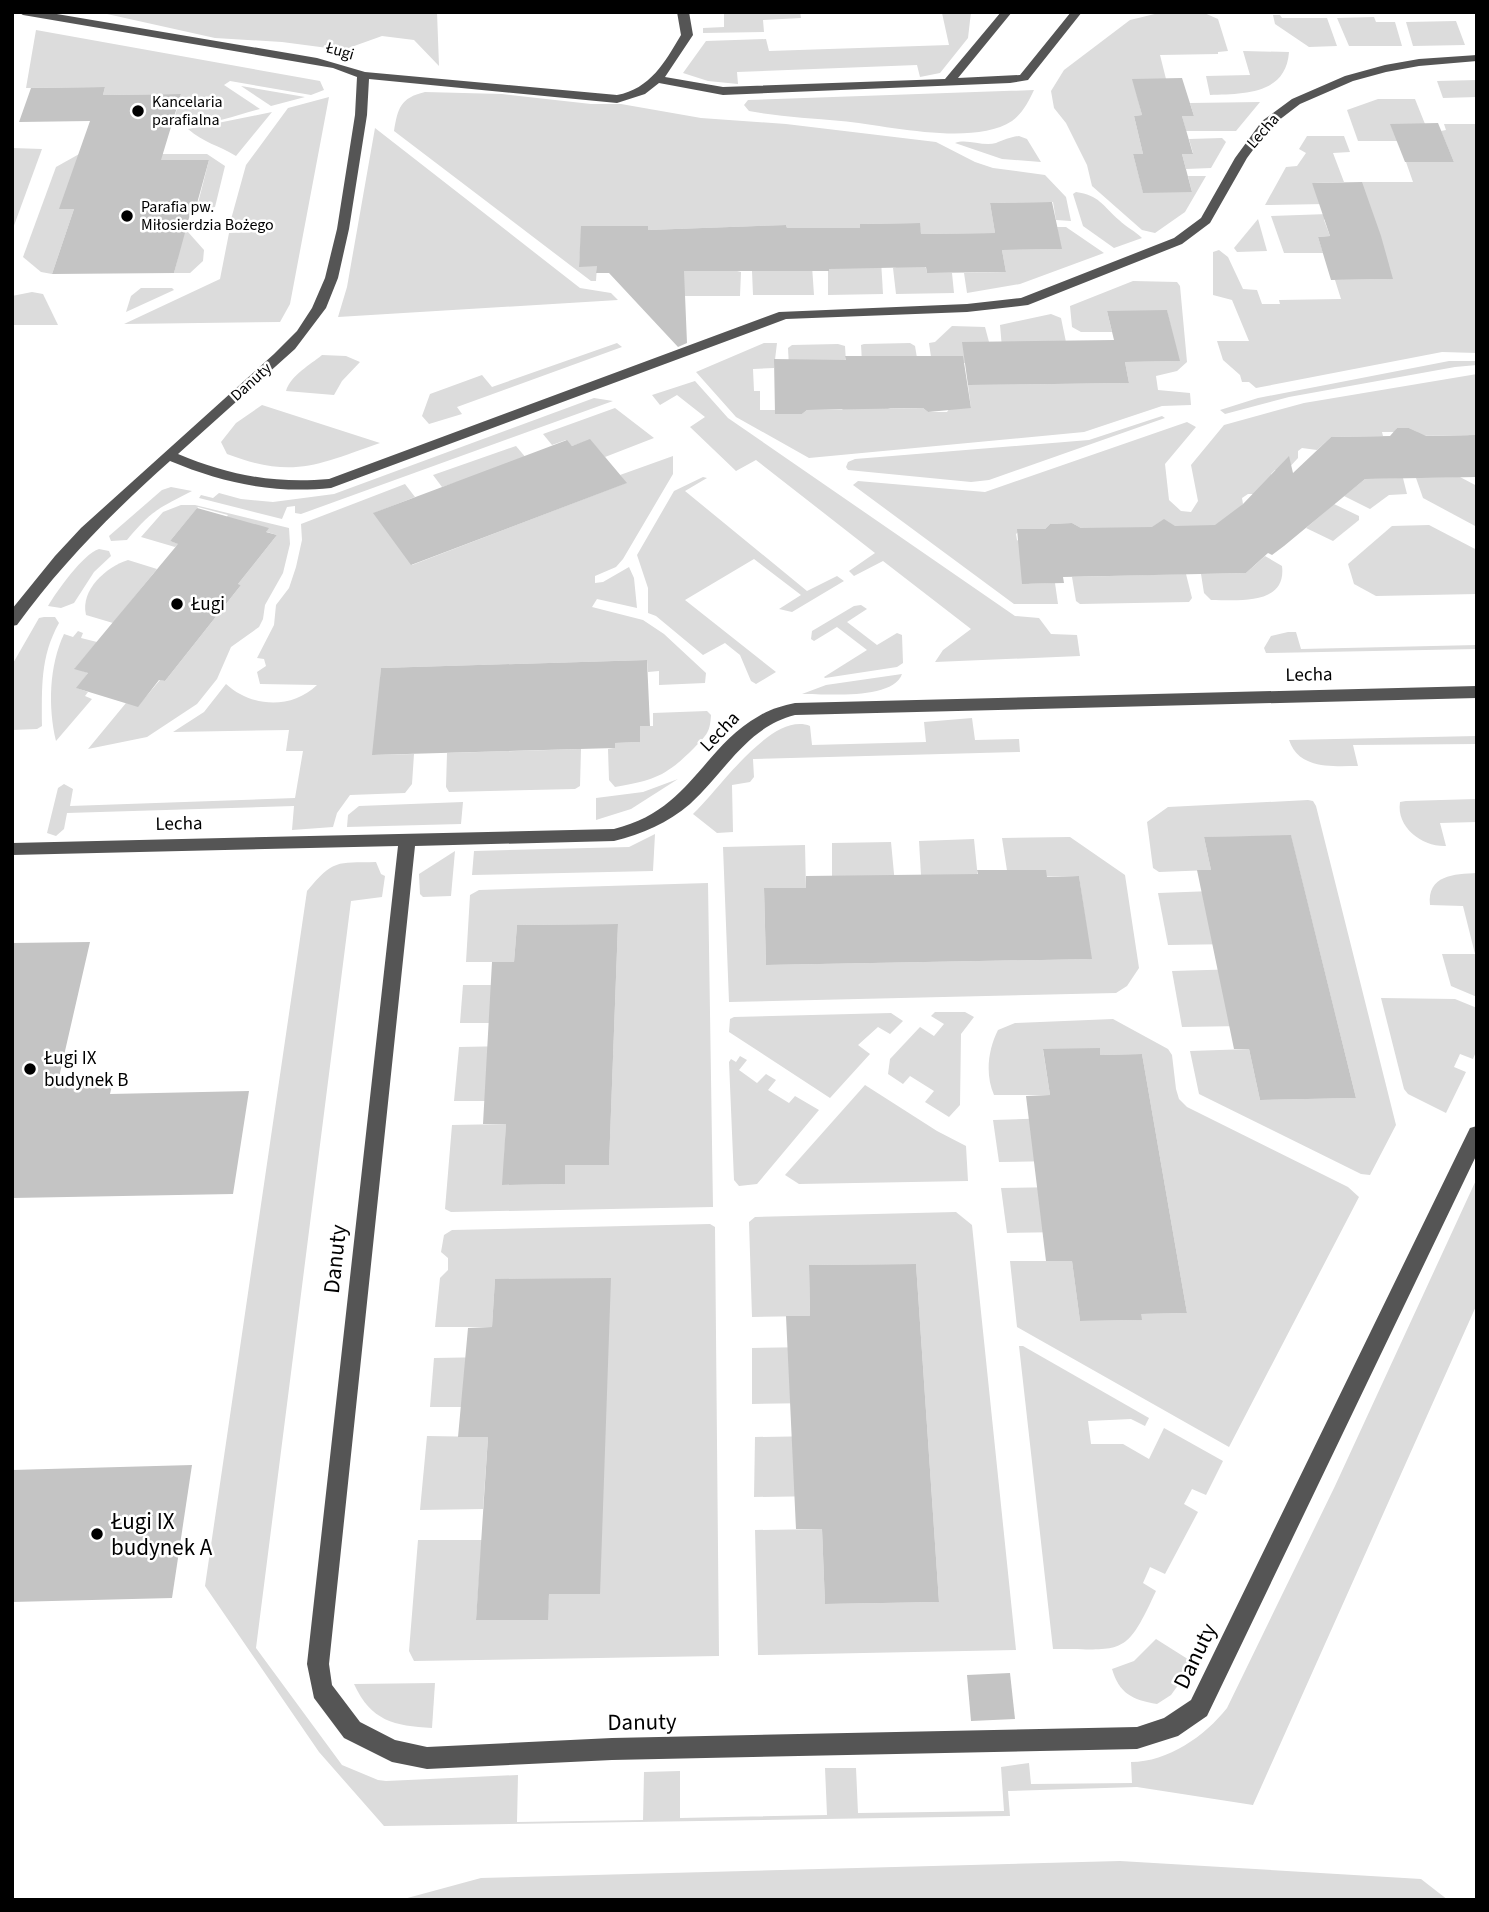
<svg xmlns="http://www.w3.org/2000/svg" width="1489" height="1912" viewBox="0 0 1489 1912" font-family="'Source Sans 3',sans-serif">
  <rect width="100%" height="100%" fill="#fff"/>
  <g fill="#dcdcdc">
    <path d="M98 12H437L439 66 414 40 382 36 343 50 282 42 215 38Z"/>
    <path d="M724 12H800L801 18 763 20 764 32 703 33V28L724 27Z"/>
    <path d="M897 12H971L968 38 940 73 920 77 917 65 737 72 738 84 708 81 683 73 706 41 766 39 769 51 949 45 942 13 897 14Z"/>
    <path d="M1163 12H1202L1218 19 1228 51 1218 52V54L1160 55 1166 79H1133L1142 115 1134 116 1143 154H1133L1143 192H1192L1188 176H1206L1185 212 1155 233 1142 230 1092 186 1087 165 1066 123 1054 108 1051 91 1064 70 1130 20Z"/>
    <path d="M1273 15H1280L1282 18H1327L1337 46 1309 47 1275 24Z"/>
    <path d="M1374 17 1376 22H1395L1402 46H1349L1337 18Z"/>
    <path d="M1456 21 1465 45 1413 46 1406 22Z"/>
    <path d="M36 30 320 81 324 90 311 95 230 81 224 85 260 109C233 116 201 129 173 123L181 94 103 95 105 87 26 88Z"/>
    <path d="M1243 51 1289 52C1286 95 1243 94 1210 95L1206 76 1250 75Z"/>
    <path d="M1477 80V97L1443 98 1437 81Z"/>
    <path d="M241 86 305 97 271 106Z"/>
    <path d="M1034 90C1029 101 1022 114 1012 121 972 147 886 125 841 121 810 118 780 117 749 111L744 105 748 100Z"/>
    <path d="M425 92 502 94 591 104H621L701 118 786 124 936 142 975 162 993 168 1045 175 1066 197 1071 221 1056 220 1053 202 990 203 995 233 921 234 919 223 860 224V228H787L786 225 648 230 647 226H582L579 266H597L596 281H591L394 131C398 108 400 98 425 92Z"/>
    <path d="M329 97 290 304 280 322 124 324 220 279 229 233 255 232 257 222 230 223 246 165 288 108Z"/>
    <path d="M1378 99H1415L1425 124 1397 141H1358L1347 110Z"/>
    <path d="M1260 102 1236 131H1186L1182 116H1194L1190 103Z"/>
    <path d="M272 112 236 156C218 145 204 143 188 129Z"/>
    <path d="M1444 124H1477V353L1442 352 1256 388 1249 382H1242L1240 375 1223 360 1217 341H1249L1232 300 1213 295V252L1219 250 1228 257 1243 289 1257 290 1262 304H1280L1279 300 1341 299 1335 280 1392 279 1361 182H1413L1406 162H1454L1441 131 1446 130Z"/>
    <path d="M375 128 580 288 611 293 618 300 338 317 347 287Z"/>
    <path d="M1019 136 1027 139 1041 162 1002 159 955 143C967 138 983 147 996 143 1004 140 1010 137 1019 136Z"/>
    <path d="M1307 136H1344L1350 152 1333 153 1344 182 1312 183 1325 204 1265 205 1286 167 1297 166 1306 153 1299 149Z"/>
    <path d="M1222 138 1226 142 1211 168 1186 169 1182 154 1193 153 1189 139Z"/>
    <path d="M12 148 42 149 12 231Z"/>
    <path d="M81 153 74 209 52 274 41 272 23 257 56 167Z"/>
    <path d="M138 154H207L225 166 215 207 192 211 197 207 209 160H132Z"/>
    <path d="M1076 192C1099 195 1103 206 1119 220 1126 227 1135 231 1142 238L1114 248 1083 226 1073 194Z"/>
    <path d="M1328 214 1324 220 1330 236 1318 237 1323 253H1284L1271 216Z"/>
    <path d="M1258 219 1267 251 1237 252 1234 248Z"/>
    <path d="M180 223 204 250 203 261 190 273H174L178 257Z"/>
    <path d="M1057 227H1066L1104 253 1020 284 967 293 964 273 1006 272 1002 250 1061 249Z"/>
    <path d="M881 260 883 294 828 295V264Z"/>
    <path d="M924 260 927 273H952L954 293 896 294 893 268Z"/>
    <path d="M755 263 812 266 814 295H753L752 271H755Z"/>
    <path d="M737 264V271L741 272 740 296H679V275H684V269Z"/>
    <path d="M1133 281 1177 282 1180 286 1187 362 1177 371 1156 376 1158 390 1190 393 1191 405 1162 406 1084 432 809 458 736 417 696 372 764 343H777L774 368 753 369 754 391H760V410H775L782 414H802L807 410H842L846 405 855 404 861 409 882 405 890 409 923 408 928 412H947L950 408H971L968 385 1129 383 1125 362 1179 361 1167 311H1107L1112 332H1081L1072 327 1070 306Z"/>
    <path d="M141 288H172L174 290 126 312 131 296Z"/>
    <path d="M32 292 43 294 58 325H12V296Z"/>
    <path d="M1051 314 1061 318 1067 347 1002 348 1000 325Z"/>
    <path d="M952 326 985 327 989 342 965 363 932 364 929 343 935 342Z"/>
    <path d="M617 343 622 347 457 407 462 414 429 424 422 416 430 394 482 375 492 387Z"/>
    <path d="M910 343 915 346 918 364 862 362 861 345 864 344Z"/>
    <path d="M838 344 845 346 846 363 789 367 788 348 792 345Z"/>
    <path d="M322 355 346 356 360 362 342 381 334 395 286 391C291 375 310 365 322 355Z"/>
    <path d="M1449 361H1477V365L1455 367 1289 397 1225 414 1220 410 1258 398Z"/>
    <path d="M1477 374V440L1468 435 1418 436 1417 432 1409 428H1397L1394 432H1382L1383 436 1331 437 1317 450 1302 448 1298 451V458L1286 471 1275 470 1271 474 1273 480 1257 494H1248L1242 498 1243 504 1222 527 1154 532 1081 528 1072 523 1050 524 1045 529H1022L1016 534 1017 540 1024 545 1022 579 1030 584 1055 583 1058 604H1014L853 485 858 481 985 492 1187 422 1196 427 1165 464 1169 500 1181 511 1191 512 1198 501 1191 465 1224 425 1304 403Z"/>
    <path d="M695 381 728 418 1015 616 1039 618 1051 634 1077 635 1080 656 935 662 943 650 971 629 883 561 854 576 849 571 875 553 756 460 736 471 690 427 705 417 677 395 660 405 652 395Z"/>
    <path d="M594 398 613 401 301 514 295 513V506L287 507 282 519 199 498 201 495 213 498 219 493 241 499 273 502 334 494Z"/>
    <path d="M262 405 380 443C317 465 293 479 227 454L221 442 236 423Z"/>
    <path d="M615 408 654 438 605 457 590 440 572 446 566 440 552 445 543 434Z"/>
    <path d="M1162 416 1165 418 989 480 971 482 848 470 846 467 848 462 855 459 1089 440Z"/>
    <path d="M516 446 527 459 442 487 433 475Z"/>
    <path d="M673 456V474L623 559 616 567 595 576V583L603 582 629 567 634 578 637 608 597 599 592 607 643 620 664 634 706 673 705 683 659 685V671L648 672 647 660 381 668 375 755 414 754 412 784 405 793 350 795 337 813 333 827 292 830 294 806 67 813 64 829 56 836 47 833 58 788 64 784 73 789 70 806 295 798 303 751H286L289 730 173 732 204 712 226 684C251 707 291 710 317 685L260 684 257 672 266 666 264 659 257 658 274 625 276 605 289 588 296 567 302 540 301 524 405 484 415 497 374 513 412 565 626 483 620 475Z"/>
    <path d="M703 477 707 478 685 491 807 591 837 576 844 581 792 612 779 609 801 595 754 559 685 600 776 672 756 684 751 681 740 655 725 643 703 655 656 616 648 613V588L637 555 674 491Z"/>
    <path d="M1460 477 1477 486V527L1423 498 1416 478Z"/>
    <path d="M1403 478 1407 494 1389 495 1370 509 1344 496 1365 479Z"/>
    <path d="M171 487 192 491C158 509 153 509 127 540L111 541 109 536 162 490Z"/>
    <path d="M1334 504 1359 516V520L1333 541 1306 528Z"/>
    <path d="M181 505H195L289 528 290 544 283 573 265 605 263 619 259 627 231 647 217 679 197 704 147 737 88 749 126 703 138 706 160 680 165 681 241 585 238 584 277 535 225 519 228 515 198 507 170 541 179 544 175 547 141 537 163 512Z"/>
    <path d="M1429 525 1477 550V594L1376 596 1354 584 1348 564 1392 526Z"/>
    <path d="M99 549 109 551 111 556 94 572 74 603 61 608 48 606C57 591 83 554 99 549Z"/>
    <path d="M1265 556 1282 566C1287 606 1237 600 1211 600L1204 593 1201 574 1246 573Z"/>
    <path d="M128 560 157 569 113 623 86 615C80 590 106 567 128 560Z"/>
    <path d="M1186 574 1192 598 1189 602 1080 604 1076 601 1072 577Z"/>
    <path d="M861 605 867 609 847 622 877 645 897 633 902 635 903 663 897 667 825 678 824 677 867 650 837 627 814 641 811 639 812 631 854 606Z"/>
    <path d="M44 617H55L59 623C40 657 42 688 42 726L37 729 12 730V665L39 618Z"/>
    <path d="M78 631 83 633 81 638 97 642 75 668 88 673 77 688 88 692 85 696 92 699 56 741C48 707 49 666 64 634L73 637Z"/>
    <path d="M1288 632H1296L1301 649 1477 645V649L1266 653 1264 648 1271 636Z"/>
    <path d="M902 674C893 700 827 694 802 694L826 685Z"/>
    <path d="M707 711 711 715C710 734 706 735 694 748 665 777 654 780 615 787L609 780 608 749 614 748 615 743 640 742V726H653V713Z"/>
    <path d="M972 718 975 740 1019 739 1020 752 753 759 754 777 750 782 732 785 733 832 717 833 693 814C719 790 771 711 810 726L812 745 926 742 924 722Z"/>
    <path d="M1477 736V744L1353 745 1358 766C1333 766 1299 770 1289 740Z"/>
    <path d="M581 749 580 786 575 789 449 792 446 787 447 753Z"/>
    <path d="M678 779 631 809 596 820V798L643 792Z"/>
    <path d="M1477 799V822L1440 823 1446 846C1423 847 1396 828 1400 802L1406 801Z"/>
    <path d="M1308 800 1313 801 1316 806 1396 1125 1370 1175 1361 1174 1199 1094 1190 1051 1249 1049 1260 1100 1356 1098 1291 836 1204 837 1211 870 1159 872 1153 868 1147 822 1168 807Z"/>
    <path d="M463 802 461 824 347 827 348 815 359 806Z"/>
    <path d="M655 834 653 871 472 875 474 851 629 847Z"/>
    <path d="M1070 837 1125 875 1139 968 1127 986 1116 993 729 1002 723 847 805 845 806 888 764 889 766 965 1091 959 1079 876 1008 877 1002 838Z"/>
    <path d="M974 839 979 889 921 875 919 841Z"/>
    <path d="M891 842 896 895 832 876V843Z"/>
    <path d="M455 851 451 896 423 897 420 894 419 874Z"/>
    <path d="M376 862 381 874 385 876 382 897 351 901 256 1648 342 1765 378 1780 386 1781 518 1775 517 1822 643 1820 644 1772 680 1771V1818L827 1815 825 1768H856L858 1813 1004 1811 1001 1767 1029 1763 1031 1784 1132 1783 1131 1762C1168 1762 1205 1736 1227 1708L1335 1486 1477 1178V1304L1253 1805 1137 1787 1008 1791 1010 1816 384 1826 319 1752 205 1586 307 891C334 859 336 863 376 862Z"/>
    <path d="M1477 873V997L1451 986 1442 954H1475L1463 906 1430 905C1427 875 1454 874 1477 873Z"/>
    <path d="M708 883 713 1207 451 1212 445 1209 452 1125 506 1124 503 1185 564 1184 565 1165 609 1164 618 924 517 925 514 962H466L470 895 479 890Z"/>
    <path d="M1213 891 1236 944 1168 945 1158 893Z"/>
    <path d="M1242 969 1243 1026 1182 1027 1172 971Z"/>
    <path d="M463 985H514L512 1023H460Z"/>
    <path d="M1381 998 1455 999 1477 1008V1049L1473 1059 1460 1054 1454 1067 1466 1072 1446 1113 1408 1094 1404 1089Z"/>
    <path d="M935 1012H965L974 1017 961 1034 960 1105 949 1117 925 1102 934 1091 910 1076 903 1084 888 1074 890 1059 920 1027 934 1036 944 1024 931 1016Z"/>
    <path d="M891 1013 903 1021 890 1034 878 1027 858 1045 870 1054 830 1098 729 1032 730 1019 734 1017Z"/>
    <path d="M1113 1019 1168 1049 1172 1055 1176 1089 1179 1099 1187 1107 1348 1187 1359 1197 1229 1447 1017 1327 1010 1261H1072L1080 1321 1141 1320V1314L1187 1313 1142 1054 1100 1055V1049L1043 1050 1050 1095H994C985 1074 988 1050 998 1030L1015 1023Z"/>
    <path d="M511 1046 507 1101H454L459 1047Z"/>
    <path d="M740 1056 747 1060 739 1070 757 1083 766 1074 776 1080 768 1090 789 1103 795 1096 819 1110 757 1184 739 1186 734 1180 729 1062 731 1059 736 1062Z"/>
    <path d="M865 1085 937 1131 966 1146 968 1181 799 1184 785 1175Z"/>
    <path d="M1053 1118 1058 1161 999 1162 993 1120Z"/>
    <path d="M1061 1187 1068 1232 1007 1233 1001 1188Z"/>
    <path d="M956 1212 972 1225 1016 1650 758 1655 755 1530 822 1529 825 1604 939 1602 916 1264 809 1265 810 1316 752 1317 749 1222 755 1217Z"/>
    <path d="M710 1224 715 1227 719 1656 414 1661 409 1651 418 1540H482L476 1620H547L549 1594H599L495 1279 492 1327H435L440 1278 448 1270V1258L441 1252 444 1235 452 1230Z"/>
    <path d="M1019 1346H1023L1149 1418 1145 1426 1131 1419 1088 1421 1091 1444H1123L1149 1459 1164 1428 1223 1461 1206 1495 1192 1489 1184 1504 1198 1512 1165 1574 1150 1567 1143 1583 1156 1591C1125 1658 1124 1649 1053 1649Z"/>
    <path d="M814 1347 816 1403 752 1404V1348Z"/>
    <path d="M492 1357 461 1407H430L434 1358Z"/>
    <path d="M427 1436 488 1437 483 1509 420 1510Z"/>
    <path d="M820 1436 822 1496 754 1497 755 1437Z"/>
    <path d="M1156 1639 1194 1663 1171 1695 1157 1704C1132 1700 1119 1693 1112 1669L1134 1661Z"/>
    <path d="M435 1683 432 1728C394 1726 371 1721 354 1684Z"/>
    <path d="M1120 1861 1421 1879 1448 1900H400L481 1878Z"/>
  </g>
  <g fill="#c4c4c4">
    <path d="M1182 78 1194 116H1182L1193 154H1182L1192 192 1143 193 1133 154H1143L1134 116 1142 115 1132 79Z"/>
    <path d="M105 87 103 95 181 94 161 160H209L196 207H192L174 273 52 274 74 209H59L90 121 19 122 31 88Z"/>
    <path d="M1438 123 1454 162H1405L1390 124Z"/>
    <path d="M1362 182 1381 236 1393 279 1331 280 1318 237 1330 236 1312 183Z"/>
    <path d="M1052 202 1062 249 1002 250 1006 272 927 273 926 267 829 269V271H684L687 343 678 347 609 273H596L597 266 579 267 581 226H648V230L786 225 787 228H860V224L920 223 921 234 995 233 990 203Z"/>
    <path d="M1167 310 1180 361 1125 362 1129 383 968 385 962 342 1114 340 1107 311Z"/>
    <path d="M845 356H963L971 408 928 412 923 408 807 410 802 414H775L774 359 846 360Z"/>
    <path d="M1397 428H1409L1426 436 1477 435V477L1365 479 1284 546 1272 555 1268 553 1246 573 1063 577 1064 583 1022 584 1017 529H1045L1050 524 1072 523 1081 528 1152 527 1164 519 1175 526 1215 525 1243 504 1289 456 1293 473 1331 437 1390 436Z"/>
    <path d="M590 439 627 483 411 565 373 513 567 440 572 446Z"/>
    <path d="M197 508 269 528 266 532 277 535 238 584 241 585 165 681 159 680 138 707 76 688 88 673 74 669 178 544 170 541Z"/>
    <path d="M647 660 650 726H640V742L615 743V748L372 755 381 668Z"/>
    <path d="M1291 835 1356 1098 1260 1100 1249 1049H1234L1197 870H1211L1204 837Z"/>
    <path d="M977 870H1046L1047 877 1079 876 1092 959 766 965 764 888H806V876L978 874Z"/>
    <path d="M618 924 609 1165H565V1184L502 1185 506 1124H483L492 962H514L517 925Z"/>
    <path d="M90 942 57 1086 112 1085 110 1094 249 1091 233 1194 12 1198V943Z"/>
    <path d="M1100 1048V1055L1142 1054 1187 1313 1141 1314 1142 1320 1080 1321 1072 1261H1046L1026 1096 1050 1095 1043 1049Z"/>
    <path d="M916 1264 939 1602 825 1604 822 1529H796L786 1316H810L809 1265Z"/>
    <path d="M611 1278 600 1594H549L548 1620H476L488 1437H458L468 1328 492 1327 495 1279Z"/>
    <path d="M192 1465 172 1598 12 1602V1470Z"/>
    <path d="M1010 1673 1015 1719 971 1721 967 1675Z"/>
  </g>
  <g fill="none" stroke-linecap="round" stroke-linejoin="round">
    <g fill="#555" fill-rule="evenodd">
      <path d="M18 12H45L317 58 365 72 617 95C650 89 665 62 681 35L677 12H689L693 35 665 77 723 87 945 79 1001 12H1012L958 78 1020 75 1071 12H1082L1028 80 1010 83 723 95 659 83 645 94 617 103 369 79 367 115 349 229 338 278 326 308 295 349 178 454C228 475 275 484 329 479L779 312 967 304 1021 298 1174 238 1201 218 1235 158 1262 121 1292 99 1345 76 1385 65 1419 59 1477 55V61L1419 66 1386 72 1353 81 1300 104 1270 127 1247 158 1210 223 1182 244 1028 305 967 312 786 319 331 488C273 494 223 483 170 461 114 511 62 563 17 625L12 626V609L55 556 81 528 274 354 297 331 312 308 325 278 337 229 355 115 357 77 333 68 23 15Z"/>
      <path d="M1477 686V698L795 715C747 727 725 772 690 804 668 823 642 834 614 841L415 846 329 1664 332 1685 360 1722 395 1740 427 1747 612 1738 1137 1727 1164 1718 1191 1700 1470 1128 1477 1126V1154L1207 1716 1178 1736 1137 1749 612 1760 427 1769 392 1762 344 1738 314 1698 307 1664 398 846 12 855V843L614 829C691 810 701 749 759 716 770 709 782 706 795 703Z"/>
    </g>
  </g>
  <g fill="#000" stroke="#fff" stroke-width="2.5">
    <circle cx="138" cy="111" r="7"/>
    <circle cx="127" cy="216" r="7"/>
    <circle cx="177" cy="604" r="7"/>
    <circle cx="30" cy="1069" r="7"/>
    <circle cx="97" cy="1534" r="7"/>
  </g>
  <g text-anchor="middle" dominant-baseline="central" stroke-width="5" stroke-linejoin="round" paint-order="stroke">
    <g font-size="16" fill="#000" stroke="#fff">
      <text transform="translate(340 51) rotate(16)">Ługi</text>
      <text transform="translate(1263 131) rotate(-49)">Lecha</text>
      <text transform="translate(251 382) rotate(-42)">Danuty</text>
    </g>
    <g font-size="16" fill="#000" stroke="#fff" text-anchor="start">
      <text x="152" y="102">Kancelaria<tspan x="152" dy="18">parafialna</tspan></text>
      <text x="141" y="207">Parafia pw.<tspan x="141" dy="18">Miłosierdzia Bożego</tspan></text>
    </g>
    <g font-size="19" fill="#000" stroke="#fff" text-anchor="start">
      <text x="191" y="604">Ługi</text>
      <text x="44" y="1058">Ługi IX<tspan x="44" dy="22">budynek B</tspan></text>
    </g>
    <g font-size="19" fill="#000" stroke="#fff">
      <text transform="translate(1309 675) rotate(-1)">Lecha</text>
      <text transform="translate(720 732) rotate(-46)">Lecha</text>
      <text transform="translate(179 824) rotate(-1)">Lecha</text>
    </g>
    <g font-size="23" fill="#000" stroke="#fff">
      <text transform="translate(335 1259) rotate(-84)">Danuty</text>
      <text transform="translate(1195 1656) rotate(-64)">Danuty</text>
      <text transform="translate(642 1722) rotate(-1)">Danuty</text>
    </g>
    <g font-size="23" fill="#000" stroke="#fff" text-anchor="start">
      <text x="111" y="1521">Ługi IX<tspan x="111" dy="26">budynek A</tspan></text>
    </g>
  </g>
  <rect width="1489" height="1912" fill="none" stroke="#000000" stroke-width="28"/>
</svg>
